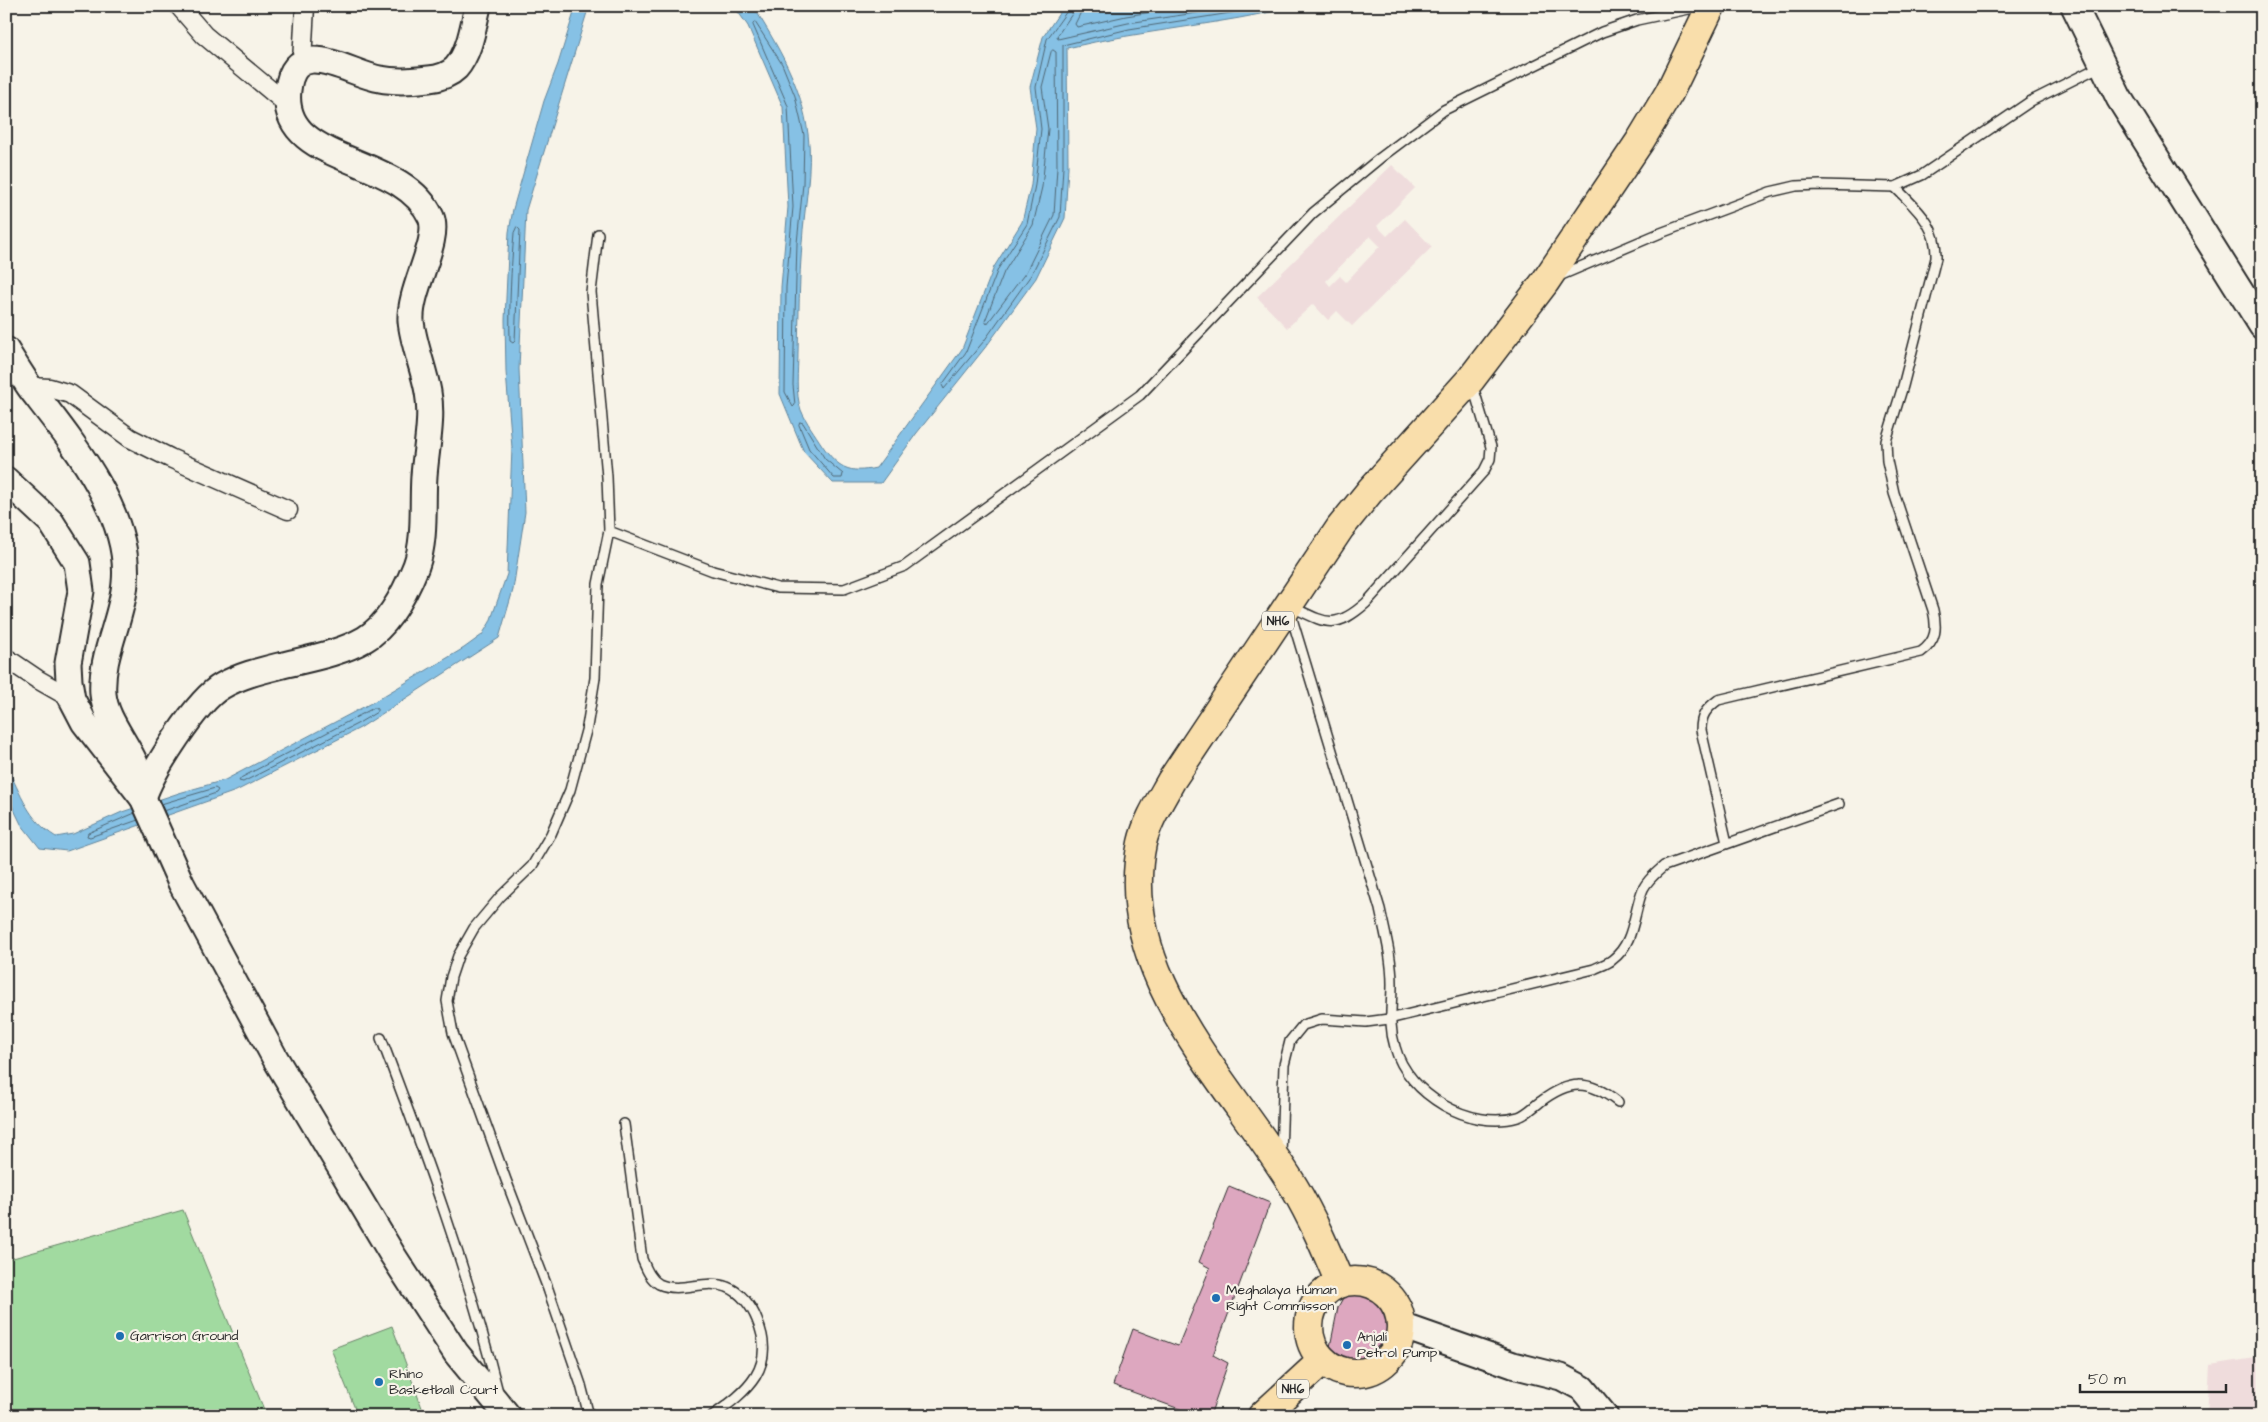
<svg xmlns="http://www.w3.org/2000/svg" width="2268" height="1422" viewBox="0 0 2268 1422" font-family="'Architects Daughter',sans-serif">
  <rect width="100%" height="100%" fill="#f7f3e8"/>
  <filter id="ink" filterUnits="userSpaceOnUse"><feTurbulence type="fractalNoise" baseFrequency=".02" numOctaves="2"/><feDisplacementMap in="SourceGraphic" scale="10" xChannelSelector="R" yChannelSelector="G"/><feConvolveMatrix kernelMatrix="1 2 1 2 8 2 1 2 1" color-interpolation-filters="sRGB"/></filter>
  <g filter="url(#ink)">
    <g fill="#efdcdc" fill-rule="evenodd">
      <path d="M1392 165 1415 188 1377 226 1387 236 1405 219 1432 247 1352 326 1337 311 1328 320 1313 304 1287 328 1257 297ZM1370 236 1380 246 1346 282 1340 276 1330 286 1326 281Z"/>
      <path d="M2262 1357V1416H2207L2210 1365Z"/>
    </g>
    <g fill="#a1daa0" stroke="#668266">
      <path d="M183 1210 265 1412V1416H6V1260Z"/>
      <path d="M392 1326 425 1416H358L331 1349Z"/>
    </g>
    <g fill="#86c1e5" stroke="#62859b">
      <path d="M576 6H589L526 210 519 369 525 512 513 590 499 638 360 728 236 791 67 851 40 848 21 824 6 793V766C22 795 27 819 56 837L73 834 122 812 179 793 225 780 375 701 464 648 482 635 490 622 507 574 512 448 506 372 505 320 509 232 513 209 544 101 558 64Z"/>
      <path d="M734 6H753C778 46 802 86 808 134 813 168 804 208 802 243 799 280 799 317 798 353 798 371 795 393 801 410 806 422 815 434 822 445 838 468 849 474 876 468L962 349 994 267 1022 222 1031 185 1036 128 1030 87 1043 37 1064 6H1296C1221 25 1143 30 1067 48L1068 167 1065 218 1036 278 988 344 916 434 881 483H833L804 452 780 394 781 287 788 207 783 107 748 26Z"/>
    </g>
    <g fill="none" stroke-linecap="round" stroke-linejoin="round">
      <g stroke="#4f6775" stroke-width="1">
        <path d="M1068 6 1067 11 1047 39 1036 87 1041 129 1035 185 1027 224 998 269 966 352 942 385 944 389 984 341 1031 275 1060 217 1063 167V45L1129 29 1275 6"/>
        <path d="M1074 6 1072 14 1057 36 1058 39 1128 23 1243 6"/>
        <path d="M1081 6 1080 14 1075 24 1077 27 1126 16 1190 6"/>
        <path d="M755 22 782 64 795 96 804 135 803 184 797 243 793 385 795 405 793 407 785 392 786 287 793 207 788 106 753 25Z"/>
        <path d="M1053 50 1056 52 1057 167 1054 215 1026 272 987 324 985 321 1004 272 1033 225 1042 187 1048 129 1042 87 1051 52Z"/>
        <path d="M517 227 520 230 515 341 513 343 510 341C509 305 511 269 514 233Z"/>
        <path d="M800 422 803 423 825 459 843 474 842 478H834L809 449 799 425Z"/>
        <path d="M374 708H377V712L357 724 243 782 239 781 241 778Z"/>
        <path d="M161 804 215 788 218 790 216 793 164 811"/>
        <path d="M135 813 88 833 87 836 90 837 138 820"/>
      </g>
    </g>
    <g fill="#dda7bf" stroke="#2b2b2b">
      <path d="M1229 1186 1270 1203 1213 1355 1228 1363 1210 1416H1199L1113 1385 1133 1329 1178 1346 1210 1268 1199 1262Z"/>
      <path d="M1359 1285 1377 1294 1391 1309 1394 1315 1389 1321 1388 1328 1391 1335 1369 1354 1347 1365 1337 1367 1338 1356 1330 1347 1338 1307 1343 1298Z"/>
    </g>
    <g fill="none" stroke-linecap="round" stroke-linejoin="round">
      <defs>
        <g id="lane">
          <path d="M1559 276 1658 234 1770 192 1796 186 1820 185 1895 187 1922 175 2031 101 2101 66"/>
          <path d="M609 531 713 571 778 588 844 589 905 566 1140 395 1313 213 1380 158 1444 110 1602 32 1637 20 1703 6"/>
          <path d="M1290 606C1326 623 1334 631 1366 603L1484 471 1490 459 1491 447 1472 383"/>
          <path d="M1290 612 1380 909C1385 933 1392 958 1392 984 1392 1007 1388 1024 1395 1047 1408 1095 1471 1131 1518 1117 1526 1115 1533 1107 1540 1102 1569 1080 1588 1079 1618 1102"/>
          <path d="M1727 843 1701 730C1701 715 1706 709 1718 700L1921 652C1937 641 1937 627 1933 610L1894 493 1887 461 1886 441 1903 386 1936 258C1937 224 1917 210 1895 187"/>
          <path d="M381 1038C425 1154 468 1271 498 1392"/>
          <path d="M624 1124 642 1259C646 1268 650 1279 659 1284 681 1294 705 1278 727 1287 741 1292 752 1307 757 1320 777 1367 748 1391 712 1416"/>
          <path d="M1281 1155 1284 1065 1290 1041 1303 1025 1322 1019 1366 1022 1389 1019 1594 969C1600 966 1607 964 1612 960 1635 943 1633 913 1643 889 1648 879 1656 873 1664 866L1839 804"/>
          <path d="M589 1416 581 1385 548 1289 506 1180 453 1033 447 1001 451 977 458 956 474 928 500 897 532 866 551 834 570 790 587 727 595 678 598 584 609 531 607 477 591 292 598 234"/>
        </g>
        <g id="street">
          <path d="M179 6 204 35 287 104"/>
          <path d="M302 62 305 6"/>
          <path d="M29 387 50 388 70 394 130 438 170 458 288 510"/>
          <path d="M6 658 37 679 72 699"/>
        </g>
        <g id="secondary">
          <path d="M2074 6 2119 98 2262 326"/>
          <path d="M6 350C14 363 22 376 31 389 70 440 132 513 125 583 122 620 100 656 103 694 106 726 138 752 142 788"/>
          <path d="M6 480 51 522 77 563 81 591 68 663 69 681 72 699 84 722 143 798 181 883 275 1058 392 1254 456 1353 508 1416"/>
          <path d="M143 798C152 771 197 700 222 686 239 676 259 671 279 666 307 659 339 654 365 639 389 625 406 591 416 566 426 538 422 505 424 476 426 448 433 419 428 392 424 369 413 343 411 321 409 289 441 240 431 217 401 152 279 167 288 90 294 33 349 74 380 79 395 82 413 81 429 79 439 78 448 76 456 68 470 52 473 27 478 6"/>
          <path d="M1402 1326 1513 1365 1561 1377 1582 1388 1605 1416"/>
        </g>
        <g id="highway">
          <circle cx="1355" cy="1327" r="46"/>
          <path d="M1340 1283C1326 1250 1312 1217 1294 1187 1232 1084 1114 975 1142 843 1147 821 1160 801 1171 781L1340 528 1370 491 1471 379 1545 282 1640 141 1669 93 1711 6"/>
          <path d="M1262 1416 1323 1360"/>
        </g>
      </defs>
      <use href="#lane" stroke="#2b2b2b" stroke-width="12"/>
      <use href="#street" stroke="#2b2b2b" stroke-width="21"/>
      <use href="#secondary" stroke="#2b2b2b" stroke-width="29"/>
      <use href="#highway" stroke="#2b2b2b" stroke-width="31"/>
      <use href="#lane" stroke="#f7f3e8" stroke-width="9"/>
      <use href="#street" stroke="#f7f3e8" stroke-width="18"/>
      <use href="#secondary" stroke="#f7f3e8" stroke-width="25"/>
      <use href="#highway" stroke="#f9deab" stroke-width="28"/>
    </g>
  </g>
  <g fill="#1f6fb2" stroke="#f7f3e8" stroke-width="2">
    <circle cx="1216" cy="1298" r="5"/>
    <circle cx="120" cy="1336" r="5"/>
    <circle cx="1347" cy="1345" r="5"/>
    <circle cx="379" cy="1382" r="5"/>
  </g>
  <g text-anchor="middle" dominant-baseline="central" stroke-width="4.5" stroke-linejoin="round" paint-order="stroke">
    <g fill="#f7f3e8" stroke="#686764" stroke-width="1">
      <rect x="1262" y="611.5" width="32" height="19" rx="4"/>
      <rect x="1277" y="1379.5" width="32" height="19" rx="4"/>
    </g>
    <g font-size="12" font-weight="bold" fill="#2b2b2b">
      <text x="1278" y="621">NH6</text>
      <text x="1293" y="1389">NH6</text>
    </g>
    <g font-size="14" fill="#2b2b2b" stroke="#f7f3e8" text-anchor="start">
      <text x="1226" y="1290">Meghalaya Human<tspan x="1226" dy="16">Right Commisson</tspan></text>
      <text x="130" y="1336">Garrison Ground</text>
      <text x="1357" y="1337">Anjali<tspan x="1357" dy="16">Petrol Pump</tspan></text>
      <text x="389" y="1374">Rhino<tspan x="389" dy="16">Basketball Court</tspan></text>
    </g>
  </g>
  <rect width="2268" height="1422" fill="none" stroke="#f7f3e8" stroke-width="25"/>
  <rect x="12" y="12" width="2243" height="1397" fill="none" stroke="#2b2b2b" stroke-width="2" filter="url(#ink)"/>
  <path d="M2080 1384v8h146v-8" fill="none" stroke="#2b2b2b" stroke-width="2.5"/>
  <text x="2088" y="1384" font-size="15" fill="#2b2b2b" stroke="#f7f3e8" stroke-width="4" paint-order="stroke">50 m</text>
</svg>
